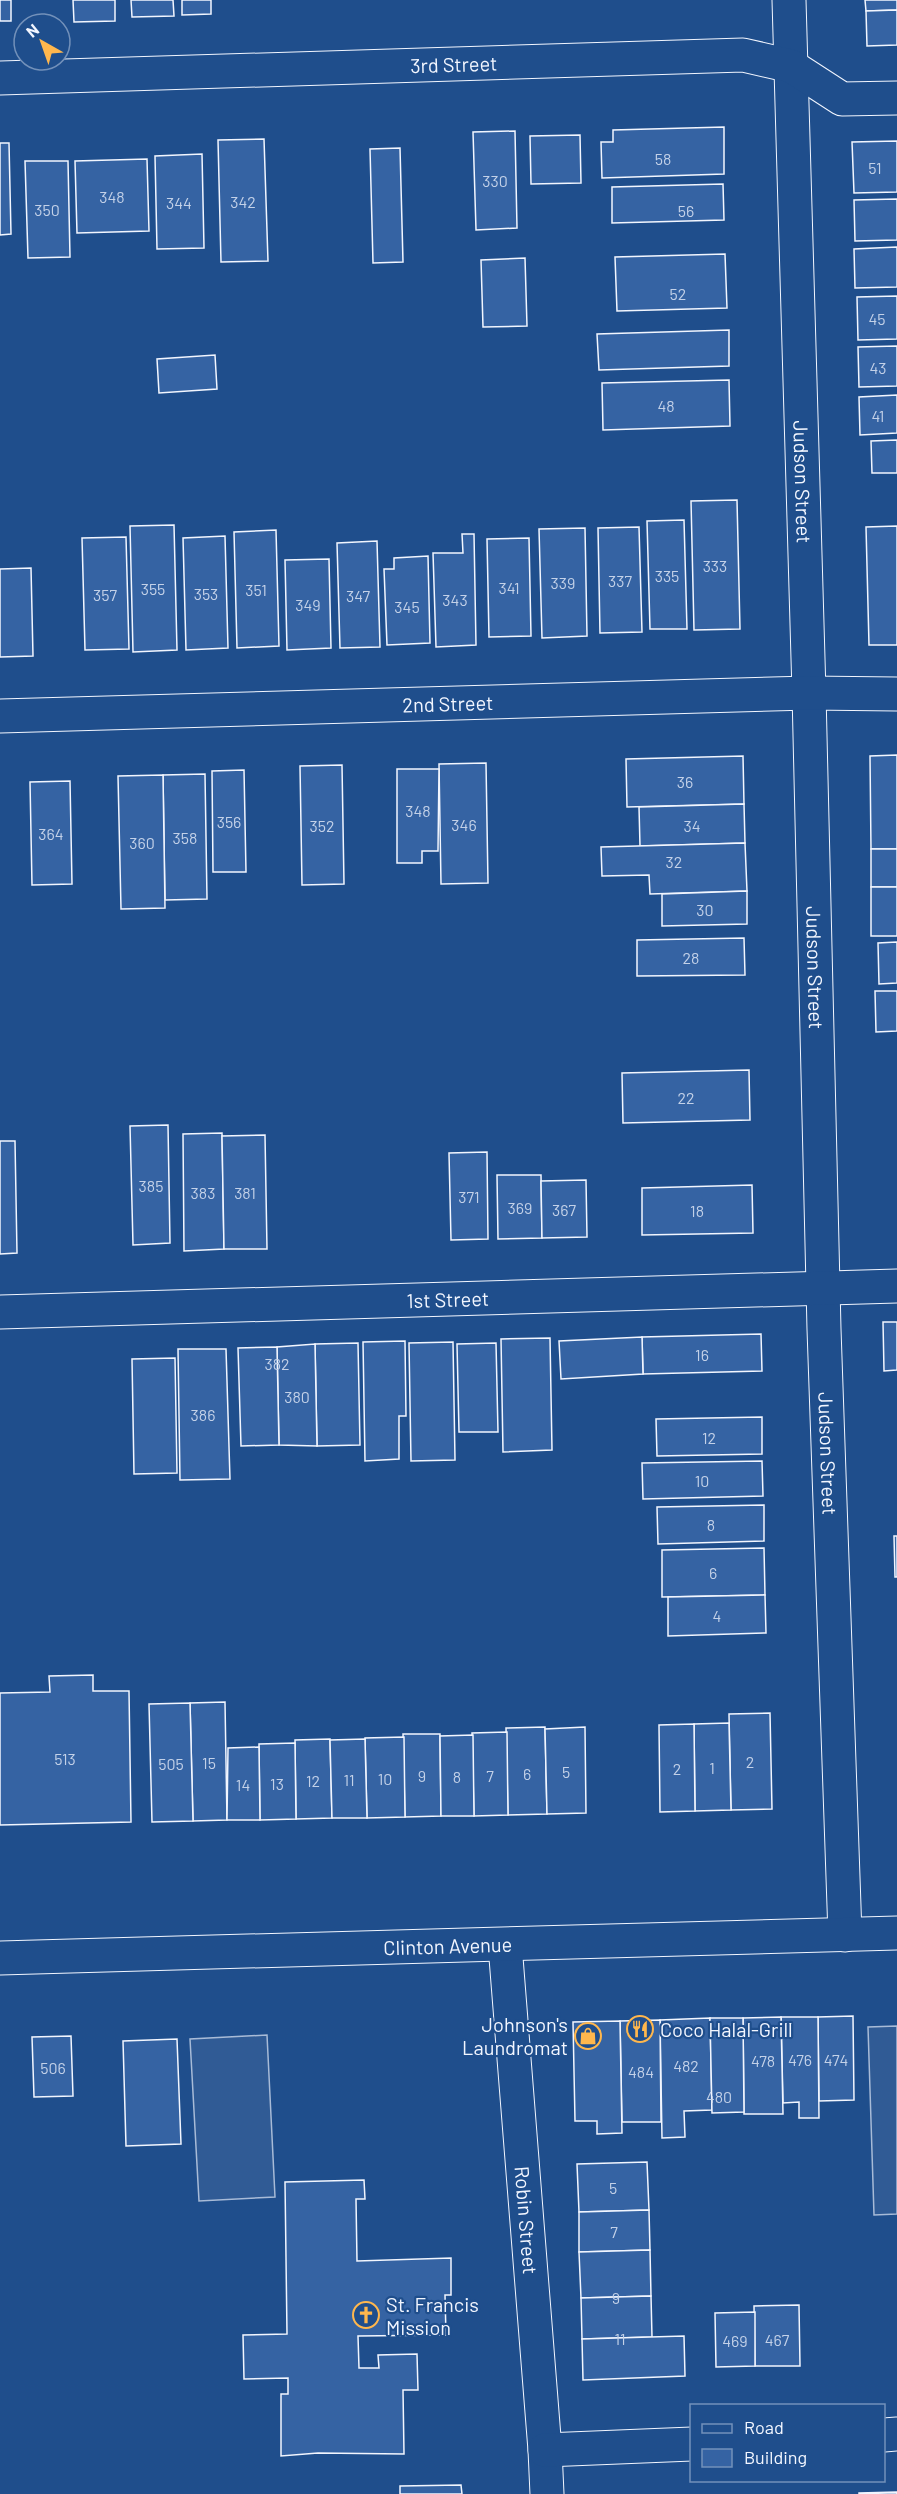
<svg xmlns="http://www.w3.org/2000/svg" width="897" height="2494" viewBox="0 0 897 2494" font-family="Barlow,sans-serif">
  <rect width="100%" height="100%" fill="#1f4e8c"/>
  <g fill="#305b95" stroke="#a8bbd7" stroke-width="1.5">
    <path d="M897 2026V2214L874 2215 868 2027Z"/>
    <path d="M267 2035 275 2197 199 2201 190 2039Z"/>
  </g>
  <g fill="#3563a3" stroke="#f2f6ff" stroke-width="1.5">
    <rect x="0" y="0" width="11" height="21"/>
    <path d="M73 0H115V21L74 22Z"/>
    <path d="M131 0H173L174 16 132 17Z"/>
    <path d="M182 0H211V14L182 15Z"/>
    <path d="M865 0H897V10L866 11Z"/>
    <path d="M897 10V45L867 46 866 11Z"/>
    <path d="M724 127V174L602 178 601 142H613V130Z"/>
    <path d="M515 131 517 228 476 230 473 132Z"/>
    <path d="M580 135 581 183 531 184 530 136Z"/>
    <path d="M264 139 268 261 221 262 218 140Z"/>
    <path d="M897 141V192L854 193 852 142Z"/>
    <path d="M0 143H9L11 234 0 235Z"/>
    <path d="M400 148 403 262 373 263 370 149Z"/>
    <path d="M202 154 204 248 157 249 155 156Z"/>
    <path d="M147 159 149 231 77 233 75 161Z"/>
    <path d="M25 161H68L70 257 28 258Z"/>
    <path d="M723 184 724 220 612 223V187Z"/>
    <path d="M897 199V240L855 241 854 200Z"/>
    <path d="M897 247V287L855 288 854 249Z"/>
    <path d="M725 254 727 308 617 311 615 257Z"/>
    <path d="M525 258 527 326 483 327 481 260Z"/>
    <path d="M897 296V339L858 340 857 297Z"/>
    <path d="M729 330V366L599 370 597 334Z"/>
    <path d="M897 346V386L859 387 858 347Z"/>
    <path d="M215 355 217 389 159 393 157 359Z"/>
    <path d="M729 380 730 426 603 430 602 383Z"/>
    <path d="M897 395V433L860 435 859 397Z"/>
    <path d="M897 440V473H872L871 441Z"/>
    <path d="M737 500 740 629 694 630 691 501Z"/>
    <path d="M684 520 687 629H650L647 521Z"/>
    <path d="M174 525 177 650 133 652 130 526Z"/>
    <path d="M897 526V645H869L866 527Z"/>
    <path d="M639 527 642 632 600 633 598 528Z"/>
    <path d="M585 528 587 636 542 638 539 529Z"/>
    <path d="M276 530 279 646 237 648 234 532Z"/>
    <path d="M462 534H474L476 645 436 647 433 553H463Z"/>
    <path d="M225 536 228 648 186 650 183 538Z"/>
    <path d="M126 537 129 649 85 650 82 538Z"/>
    <path d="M529 538 531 636 489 637 487 539Z"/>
    <path d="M377 541 380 647 340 648 337 543Z"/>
    <path d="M428 556 430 643 387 645 384 569H394V558Z"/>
    <path d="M329 559 331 648 287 650 285 560Z"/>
    <path d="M31 568 33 656 0 657V569Z"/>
    <path d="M897 755V849H871L870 756Z"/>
    <path d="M743 756 744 804 627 807 626 759Z"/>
    <path d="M486 763 488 883 441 884 439 764Z"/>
    <path d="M342 765 344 884 302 885 300 766Z"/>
    <path d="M397 769H439L438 851H422V863H397Z"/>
    <path d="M244 770 246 872H213L212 771Z"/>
    <path d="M205 774 207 899 165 900 163 775Z"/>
    <path d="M163 775 165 908 121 909 118 776Z"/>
    <path d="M70 781 72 884 32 885 30 782Z"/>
    <path d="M744 804 745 843 640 846 639 807Z"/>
    <path d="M745 843 747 891 650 894 649 875 602 876 601 847Z"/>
    <rect x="871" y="849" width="26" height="38"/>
    <rect x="871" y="887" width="26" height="49"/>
    <path d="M747 891V924L662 926V894Z"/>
    <path d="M744 938 745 975 637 976V940Z"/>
    <path d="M897 942V983L879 984 878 943Z"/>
    <path d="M875 991H897V1031L876 1032Z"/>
    <path d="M749 1070 750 1120 623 1123 622 1073Z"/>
    <path d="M168 1125 170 1243 133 1245 130 1126Z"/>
    <path d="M222 1133 224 1249 184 1251 183 1134Z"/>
    <path d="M265 1135 267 1249H224L222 1136Z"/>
    <path d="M0 1141H15L17 1253 0 1254Z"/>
    <path d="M487 1152 488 1239 451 1240 449 1153Z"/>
    <path d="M497 1175H541L542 1238 498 1239Z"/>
    <path d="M586 1180 587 1237 542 1238 541 1181Z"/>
    <path d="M752 1185 753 1233 642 1235V1188Z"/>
    <path d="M883 1322H897V1370L884 1371Z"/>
    <path d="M761 1334 762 1371 643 1374 642 1337Z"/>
    <path d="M642 1337 643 1374 561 1379 559 1341Z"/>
    <path d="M550 1338 552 1450 503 1452 501 1339Z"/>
    <path d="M405 1341 406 1416H399V1459L365 1461 363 1342Z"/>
    <path d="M453 1342 455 1460 411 1461 409 1343Z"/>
    <path d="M358 1343 360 1445 317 1446 315 1344Z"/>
    <path d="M496 1343 498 1432H459L457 1344Z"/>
    <path d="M315 1344 317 1446 279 1445 277 1347Z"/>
    <path d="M277 1347 279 1445 241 1446 238 1348Z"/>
    <path d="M178 1349H226L230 1479 180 1480Z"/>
    <path d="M175 1358 177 1473 134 1474 132 1359Z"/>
    <path d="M762 1417V1454L657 1456 656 1419Z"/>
    <path d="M762 1461 763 1496 643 1499 642 1463Z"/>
    <path d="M764 1505V1541L658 1544 657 1507Z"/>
    <path d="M894 1536H897V1577H895Z"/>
    <path d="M764 1548 765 1595 662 1597V1550Z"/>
    <path d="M765 1595 766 1633 668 1636V1597Z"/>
    <path d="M93 1675V1691H129L131 1822 0 1825V1693L50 1692 49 1676Z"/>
    <path d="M225 1702 227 1820 193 1821 190 1703Z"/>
    <path d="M190 1703 193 1821 152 1822 149 1704Z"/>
    <path d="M770 1713 772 1809 731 1810 729 1714Z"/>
    <path d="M729 1723 731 1810 695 1811 694 1724Z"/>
    <path d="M694 1724 695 1811 660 1812 659 1725Z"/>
    <path d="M545 1727 547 1814 508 1815 506 1728Z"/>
    <path d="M585 1727 586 1813 547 1814 545 1729Z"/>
    <path d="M507 1732 508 1815 474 1816 472 1733Z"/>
    <path d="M403 1734H440L441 1816 405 1817Z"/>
    <path d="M473 1735 474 1816H441L440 1736Z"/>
    <path d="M404 1737 405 1817 367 1818 365 1738Z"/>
    <path d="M330 1739 332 1818 296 1819 295 1740Z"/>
    <path d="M365 1739 367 1818H332L330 1740Z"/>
    <path d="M295 1743 296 1819 260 1820 259 1744Z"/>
    <path d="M259 1747 260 1820H227L228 1748Z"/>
    <path d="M853 2016 854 2100 819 2101 818 2017Z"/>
    <path d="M781 2017H818L819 2118H799V2102L783 2103Z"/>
    <path d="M781 2017 783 2114H744L743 2018Z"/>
    <path d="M710 2018 712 2110 684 2111 685 2137 662 2138 660 2020Z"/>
    <path d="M710 2018H743L744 2112 712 2113Z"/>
    <path d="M660 2020 661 2122H622L620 2021Z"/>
    <path d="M620 2021 622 2133 597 2134V2121H575L573 2022Z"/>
    <path d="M71 2036 73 2096 34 2097 32 2037Z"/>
    <path d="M177 2039 181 2144 126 2146 123 2041Z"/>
    <path d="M647 2162 649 2210 579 2212 577 2164Z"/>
    <path d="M364 2180 365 2199H356L357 2261 451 2258V2295H445L446 2335 358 2336 359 2368H379L378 2355 417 2354 418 2390H403L404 2454 318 2453 281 2456V2394H288V2378L244 2379 243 2335 287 2334 285 2182Z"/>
    <path d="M649 2210 650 2250 579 2252V2212Z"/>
    <path d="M650 2250 651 2296 581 2298 579 2252Z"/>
    <path d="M651 2296 652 2337 582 2339 581 2298Z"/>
    <path d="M799 2305 800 2366H755L754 2306Z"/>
    <path d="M755 2312V2366L716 2367 715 2313Z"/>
    <path d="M684 2336 685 2376 583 2380 582 2339Z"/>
    <path d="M461 2485 462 2494H400V2486Z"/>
    <path d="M897 2492V2494H859V2493Z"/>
  </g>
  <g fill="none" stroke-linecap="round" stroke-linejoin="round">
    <defs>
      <g id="street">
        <path id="s1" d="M789 0 809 693 824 1329 845 1935"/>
        <path id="s2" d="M0 78 743 55 791 66 842 99 897 98"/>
        <path id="s3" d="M0 716 809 693 897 694"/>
        <path id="s4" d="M0 1312 897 1286"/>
        <path id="s5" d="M505 1945 545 2450 547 2494"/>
        <path d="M884 2435 897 2434"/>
        <path d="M545 2450 692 2444"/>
      </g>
      <g id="secondary">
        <path id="s6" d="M0 1958 897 1933"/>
      </g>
    </defs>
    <use href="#street" stroke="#f2f6ff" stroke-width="35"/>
    <use href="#secondary" stroke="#f2f6ff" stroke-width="35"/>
    <use href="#street" stroke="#1f4e8c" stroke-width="33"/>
    <use href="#secondary" stroke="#1f4e8c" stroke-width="33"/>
  </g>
  <defs>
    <symbol id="restaurant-ring" viewBox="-11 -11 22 22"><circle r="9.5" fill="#1f4e8c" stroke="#ffb74d" stroke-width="1.5"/><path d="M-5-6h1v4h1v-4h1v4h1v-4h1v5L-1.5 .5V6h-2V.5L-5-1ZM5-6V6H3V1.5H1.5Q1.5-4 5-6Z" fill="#ffb74d"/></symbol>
    <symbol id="shop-ring" viewBox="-11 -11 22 22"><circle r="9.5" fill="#1f4e8c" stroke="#ffb74d" stroke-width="1.5"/><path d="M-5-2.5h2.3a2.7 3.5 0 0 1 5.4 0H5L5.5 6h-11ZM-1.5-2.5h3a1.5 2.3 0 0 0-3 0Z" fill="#ffb74d"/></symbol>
    <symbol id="church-ring" viewBox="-11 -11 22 22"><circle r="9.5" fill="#1f4e8c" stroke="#ffb74d" stroke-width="1.5"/><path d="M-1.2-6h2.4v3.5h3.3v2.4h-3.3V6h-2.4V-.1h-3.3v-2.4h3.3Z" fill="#ffb74d"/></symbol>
  </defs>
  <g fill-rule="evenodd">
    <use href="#restaurant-ring" x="625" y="2014" width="30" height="30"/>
    <use href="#shop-ring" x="573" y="2021" width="30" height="30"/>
    <use href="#church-ring" x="351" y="2300" width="30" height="30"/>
  </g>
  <g text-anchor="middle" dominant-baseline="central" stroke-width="4.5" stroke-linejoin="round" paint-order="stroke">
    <g font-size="16" fill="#c3d1e8">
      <text x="663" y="158">58</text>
      <text x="875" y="167">51</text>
      <text x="495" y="180">330</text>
      <text x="112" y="196">348</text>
      <text x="243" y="201">342</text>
      <text x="179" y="202">344</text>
      <text x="47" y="209">350</text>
      <text x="686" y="210">56</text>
      <text x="678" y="293">52</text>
      <text x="877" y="318">45</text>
      <text x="878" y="367">43</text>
      <text x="666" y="405">48</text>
      <text x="878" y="415">41</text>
      <text x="715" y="565">333</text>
      <text x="667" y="575">335</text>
      <text x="620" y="580">337</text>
      <text x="563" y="582">339</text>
      <text x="509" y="587">341</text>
      <text x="153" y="588">355</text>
      <text x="256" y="589">351</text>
      <text x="206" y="593">353</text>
      <text x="105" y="594">357</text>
      <text x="358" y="595">347</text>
      <text x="455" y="599">343</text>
      <text x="308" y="604">349</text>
      <text x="407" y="606">345</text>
      <text x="685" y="781">36</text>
      <text x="418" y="810">348</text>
      <text x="229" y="821">356</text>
      <text x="464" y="824">346</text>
      <text x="322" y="825">352</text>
      <text x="692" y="825">34</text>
      <text x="51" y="833">364</text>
      <text x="185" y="837">358</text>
      <text x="142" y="842">360</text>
      <text x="674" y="861">32</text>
      <text x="705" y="909">30</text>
      <text x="691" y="957">28</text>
      <text x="686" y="1097">22</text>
      <text x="151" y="1185">385</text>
      <text x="203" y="1192">383</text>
      <text x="245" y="1192">381</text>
      <text x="469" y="1196">371</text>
      <text x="520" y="1207">369</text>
      <text x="564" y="1209">367</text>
      <text x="697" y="1210">18</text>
      <text x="702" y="1354">16</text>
      <text x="277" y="1363">382</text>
      <text x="297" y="1396">380</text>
      <text x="203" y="1414">386</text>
      <text x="709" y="1437">12</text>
      <text x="702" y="1480">10</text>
      <text x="711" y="1524">8</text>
      <text x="713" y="1572">6</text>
      <text x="717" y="1615">4</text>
      <text x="65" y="1758">513</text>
      <text x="750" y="1761">2</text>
      <text x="209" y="1762">15</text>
      <text x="171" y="1763">505</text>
      <text x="712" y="1767">1</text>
      <text x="677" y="1768">2</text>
      <text x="566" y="1771">5</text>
      <text x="527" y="1773">6</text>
      <text x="422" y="1775">9</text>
      <text x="490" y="1775">7</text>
      <text x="457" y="1776">8</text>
      <text x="385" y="1778">10</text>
      <text x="349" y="1779">11</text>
      <text x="313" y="1780">12</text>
      <text x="277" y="1783">13</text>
      <text x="243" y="1784">14</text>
      <text x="800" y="2059">476</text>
      <text x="836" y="2059">474</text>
      <text x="763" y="2060">478</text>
      <text x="686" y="2065">482</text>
      <text x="53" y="2067">506</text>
      <text x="641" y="2071">484</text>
      <text x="719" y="2096">480</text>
      <text x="613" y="2187">5</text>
      <text x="614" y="2231">7</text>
      <text x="616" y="2297">9</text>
      <text x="620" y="2338">11</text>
      <text x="777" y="2339">467</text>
      <text x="735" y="2340">469</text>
    </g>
    <g font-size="20" fill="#f2f6ff" stroke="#1f4e8c">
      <text stroke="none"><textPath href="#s2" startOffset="454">3rd Street</textPath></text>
      <text stroke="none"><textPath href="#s1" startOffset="482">Judson Street</textPath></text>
      <text stroke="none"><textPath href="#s3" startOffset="448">2nd Street</textPath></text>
      <text stroke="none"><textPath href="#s1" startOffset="968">Judson Street</textPath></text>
      <text stroke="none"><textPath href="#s4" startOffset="448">1st Street</textPath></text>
      <text stroke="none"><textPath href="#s1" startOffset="1454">Judson Street</textPath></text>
      <text stroke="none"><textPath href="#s6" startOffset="448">Clinton Avenue</textPath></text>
      <text stroke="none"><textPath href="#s5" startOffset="276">Robin Street</textPath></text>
    </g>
    <g font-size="20" fill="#f2f6ff" stroke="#1f4e8c" text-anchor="start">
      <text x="568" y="2024" text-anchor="end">Johnson's<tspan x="568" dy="23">Laundromat</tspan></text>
      <text x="660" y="2029">Coco Halal-Grill</text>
      <text x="386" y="2304">St. Francis<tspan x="386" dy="23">Mission</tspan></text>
    </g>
  </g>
  <rect x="690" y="2404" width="195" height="78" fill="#1f4e8c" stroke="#7391ba" stroke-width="1.5"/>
  <rect x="702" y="2424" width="30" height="9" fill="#1f4e8c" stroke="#7391ba" stroke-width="1.5"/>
  <text x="744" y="2434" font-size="18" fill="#f2f6ff">Road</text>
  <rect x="702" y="2449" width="30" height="18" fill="#3563a3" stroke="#7391ba" stroke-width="1.5"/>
  <text x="744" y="2464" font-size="18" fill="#f2f6ff">Building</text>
  <g transform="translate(42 42) rotate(320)"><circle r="28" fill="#1f4e8c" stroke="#7391ba" stroke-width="1.5"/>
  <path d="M0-4.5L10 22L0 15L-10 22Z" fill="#ffb74d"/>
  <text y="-9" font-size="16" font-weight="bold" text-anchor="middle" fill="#f2f6ff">N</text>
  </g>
</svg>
